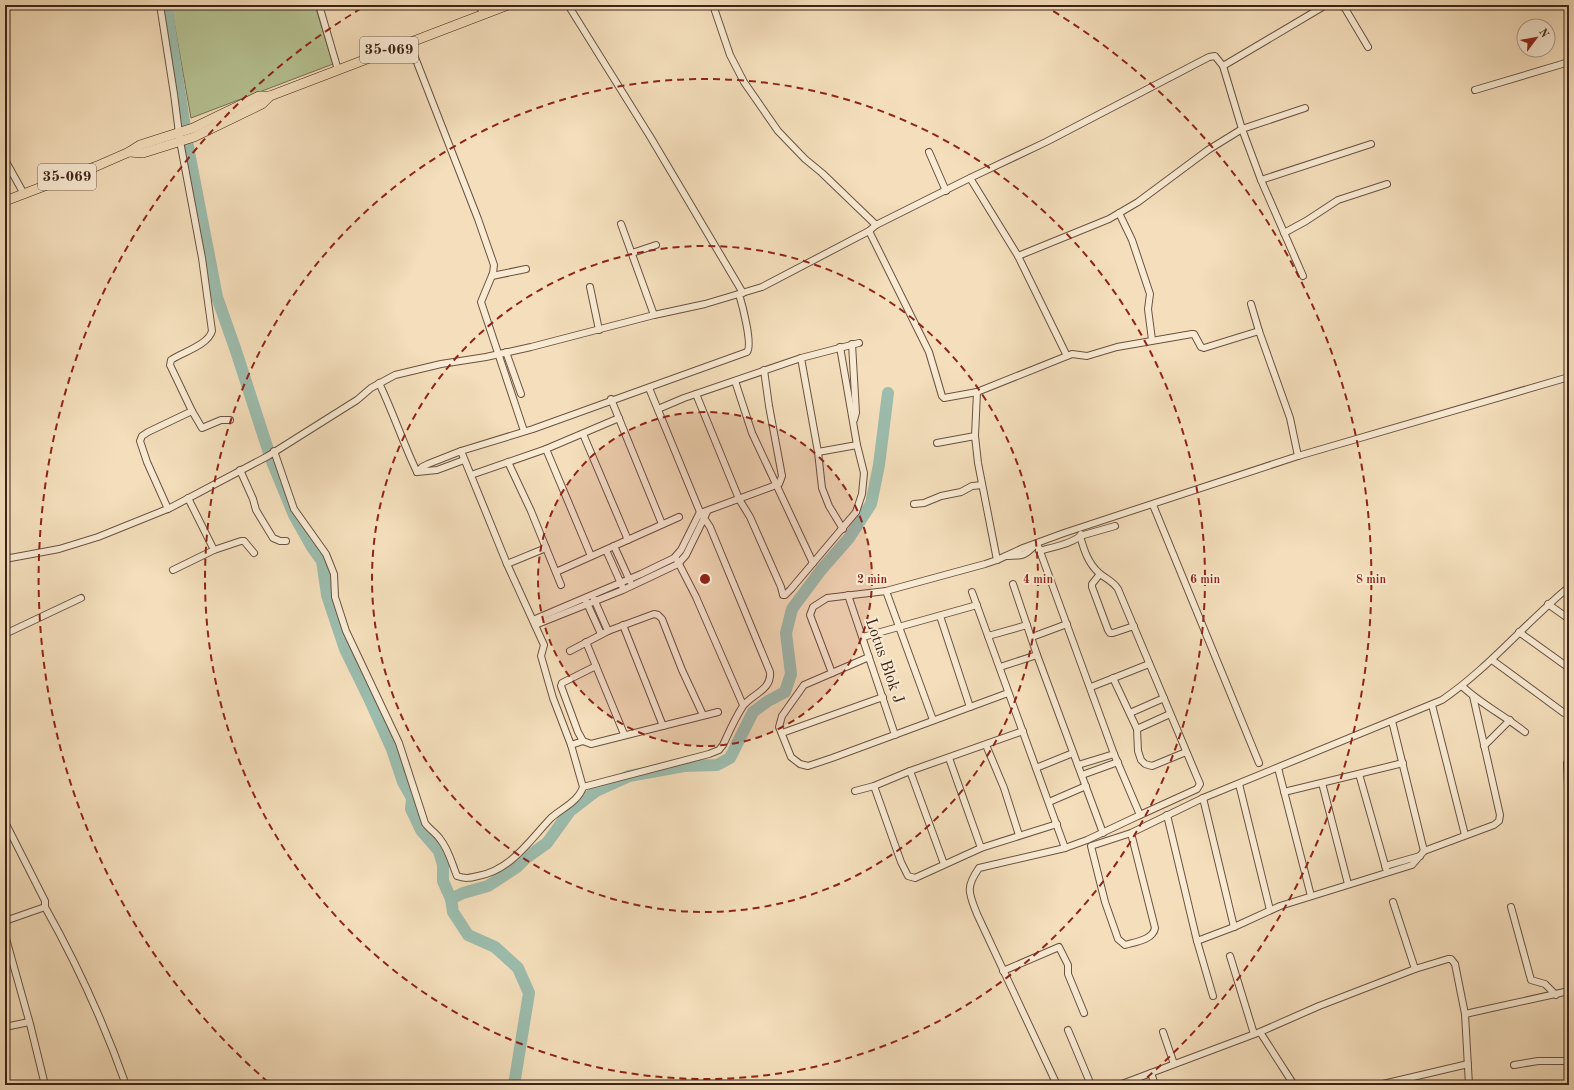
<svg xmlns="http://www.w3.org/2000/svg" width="1574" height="1090" viewBox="0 0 1574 1090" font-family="'Old Standard TT',serif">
  <rect width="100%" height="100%" fill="#f4debb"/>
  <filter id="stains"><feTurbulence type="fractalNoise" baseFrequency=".005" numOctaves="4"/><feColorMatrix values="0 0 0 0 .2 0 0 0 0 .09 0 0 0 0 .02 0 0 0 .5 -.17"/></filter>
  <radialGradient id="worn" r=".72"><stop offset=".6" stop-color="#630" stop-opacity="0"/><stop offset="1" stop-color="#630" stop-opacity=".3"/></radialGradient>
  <path fill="#b6c293" stroke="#797255" d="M171 5H315L333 64 191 118Z"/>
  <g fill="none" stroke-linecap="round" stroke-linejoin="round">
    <g stroke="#9cbcad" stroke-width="12">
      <path d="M166 5 188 147 217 297 236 351 271 459 294 515 312 547 322 561 327 595 345 649 368 696 392 749 403 782 412 798 411 809 421 830 439 851 443 865V881L451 899"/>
      <path d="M514 1085 529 993 518 968 495 947 468 935 453 912 451 899 463 893 488 886 517 867 526 858 547 843 570 811 596 791 629 776 684 766 717 765 730 758 753 712 768 701 785 692 791 674 786 633 792 609 821 570 849 538 871 504 879 465 888 393"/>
    </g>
    <defs>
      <g id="street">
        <path d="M160 5 174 94 180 141 202 258 212 331C208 345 183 352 171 360L170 365 192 411 148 432 142 436 140 441 147 462 168 509"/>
        <path d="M319 5 338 70"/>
        <path d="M479 5 484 14"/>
        <path d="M568 5 651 138 743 293"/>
        <path d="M713 5 730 55 744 82 778 131 805 159 822 173 876 225 970 178 1018 256 1109 219 1138 202 1208 150 1242 129 1223 66 1326 5"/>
        <path d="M1343 5 1368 47"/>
        <path d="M714 7 722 5"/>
        <path d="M409 42 478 219 494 265 493 273 481 302 524 431"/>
        <path d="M1475 90 1569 62"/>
        <path d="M929 152 946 191"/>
        <path d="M5 160 24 194"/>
        <path d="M970 178 1046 142 1209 57 1215 56 1223 66"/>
        <path d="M1261 180 1371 144"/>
        <path d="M1119 213 1132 240 1150 294 1148 309 1152 340"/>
        <path d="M621 224 654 315"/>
        <path d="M869 231 929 352 942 396 944 398 977 392 1072 354 1087 356 1117 347 1192 334H1194L1201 347 1204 348 1259 331 1290 418 1298 456"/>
        <path d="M1284 233 1306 221 1338 200 1387 184"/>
        <path d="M632 253 656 245"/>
        <path d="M1018 256 1067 356"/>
        <path d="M492 276 526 269"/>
        <path d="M1303 276 1261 180 1242 129 1305 108"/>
        <path d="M590 287 599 330"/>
        <path d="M1251 304 1259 331"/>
        <path d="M852 344 856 413 854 420"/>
        <path d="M506 352 521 394"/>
        <path d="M801 358 818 452 822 488 829 506 843 529"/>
        <path d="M735 381 752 433 813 563"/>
        <path d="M379 383C393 412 403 443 417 472L422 467 428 464 461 451 533 429 747 352C753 345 742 304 739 294"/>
        <path d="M977 392 975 436 978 463 997 560"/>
        <path d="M696 394 739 499 750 517 781 587 783 595H785L791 589 856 512 862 494 864 473 857 445"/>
        <path d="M611 399 662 524"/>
        <path d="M658 409 684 398 801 358 859 343"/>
        <path d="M192 411 202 428 221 420H230"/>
        <path d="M583 434 628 540"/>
        <path d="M937 443 975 436"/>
        <path d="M546 449 591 556"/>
        <path d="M274 451 294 509 326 554 334 574 335 597 346 631 399 743 425 823C429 829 436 833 440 839 449 850 452 864 457 876 465 879 470 878 478 876 511 870 529 841 551 818 562 808 578 802 583 787L571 745 583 741"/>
        <path d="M461 451 507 564 544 645 541 656 553 698 571 745"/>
        <path d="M818 452 857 445 840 347"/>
        <path d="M508 462 531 511 561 585"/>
        <path d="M240 470 253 499 256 510 262 520 273 538 280 541H286"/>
        <path d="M417 472 437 470 464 460"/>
        <path d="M471 475 546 449 619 418"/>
        <path d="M188 498 214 550 241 541H244L254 553"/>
        <path d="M914 504 924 503 941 496 961 492 972 486 982 485"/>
        <path d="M1153 505 1259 763"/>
        <path d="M703 512 779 484 782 476 769 406 764 370"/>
        <path d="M1115 526 1080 536C1084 550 1088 563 1099 573 1106 579 1113 581 1118 589L1200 784 1197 789 1140 815"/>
        <path d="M1037 543 1114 754 1140 815 1087 840 1065 848 979 868C965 888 969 893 977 914L1057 1085"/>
        <path d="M614 546 630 581"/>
        <path d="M606 550 622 586"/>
        <path d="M1039 551C1049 548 1077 543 1081 534"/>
        <path d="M1007 556C1022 556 1025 556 1035 545"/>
        <path d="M5 559 59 549 98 537 170 508 268 456 357 400 371 388 395 375 441 364 486 357 531 347 654 315 705 304 762 287 869 231 876 225"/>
        <path d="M677 560 696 597 743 705"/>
        <path d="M507 564 546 548"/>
        <path d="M173 570 214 550"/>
        <path d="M556 572 679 517"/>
        <path d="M1100 574 1092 584V587L1108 630 1110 633H1113L1134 626"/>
        <path d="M1013 584 1037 655 1103 833"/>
        <path d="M886 591 933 720"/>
        <path d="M972 592 1065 848"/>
        <path d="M848 595 895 735"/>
        <path d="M594 599 608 631"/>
        <path d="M586 601 601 634"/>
        <path d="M1548 604 1569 619"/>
        <path d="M940 616 970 707"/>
        <path d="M533 620 641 574 674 558 681 550 700 512"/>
        <path d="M535 625 623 590 678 564 686 555 707 512"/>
        <path d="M623 625 663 726"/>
        <path d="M1519 632 1569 668"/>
        <path d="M5 634 81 598"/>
        <path d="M988 636 1027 625"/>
        <path d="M863 637 977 605"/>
        <path d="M1032 637 1067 624"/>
        <path d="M586 642 624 734"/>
        <path d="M570 651 608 631 654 614 658 615 662 619 682 670 703 715"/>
        <path d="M869 657 804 685 782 716 779 727 791 757 800 764 808 766 832 758 1008 693"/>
        <path d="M1492 660 1564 713 1569 712"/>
        <path d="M596 666 562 683 561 686 578 732 583 741 591 744 718 712"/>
        <path d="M1000 667 1037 655"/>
        <path d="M832 673 810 615 813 607 827 598 886 591 985 564 997 560 1023 548 1064 533 1298 456 1569 377"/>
        <path d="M1113 678 1137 729 1138 751 1141 760 1145 764 1152 766 1186 752"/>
        <path d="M1091 687 1149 664"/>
        <path d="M1463 687C1481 704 1505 716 1525 732"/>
        <path d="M1432 705 1465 835"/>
        <path d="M1130 713 1164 698"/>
        <path d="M1392 721 1424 851"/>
        <path d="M1137 729 1170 714"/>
        <path d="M782 733 883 697"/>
        <path d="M986 745 1004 788 1019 835"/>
        <path d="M1484 746 1510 720"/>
        <path d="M949 758 981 848"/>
        <path d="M1569 760 1567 763 1569 811"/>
        <path d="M1078 765 1114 754"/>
        <path d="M1036 768 1073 753"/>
        <path d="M1278 768 1311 896"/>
        <path d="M910 771 944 864"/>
        <path d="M1359 774 1387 872"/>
        <path d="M1082 775 1118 762"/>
        <path d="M1322 783 1348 884"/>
        <path d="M1239 784 1270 910"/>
        <path d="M874 786 901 862 908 876 915 878 981 848 1057 824"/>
        <path d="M583 787 709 754 719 750 723 745C729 732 735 718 743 706 752 694 772 690 770 672L710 527 700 512 649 388"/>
        <path d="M855 791 874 786 910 771 1023 731"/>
        <path d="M1284 792 1403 763"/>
        <path d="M1203 798 1234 927"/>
        <path d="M1049 802 1086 786"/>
        <path d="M1167 815 1197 941 1213 996"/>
        <path d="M5 822 45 901V907L5 921"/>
        <path d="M1131 833 1155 928C1153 940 1135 942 1125 945L1118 939 1105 902 1091 846 1131 833 1203 798 1442 700C1489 668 1525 623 1569 587"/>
        <path d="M1385 866 1420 856"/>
        <path d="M1393 902 1415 969"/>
        <path d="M45 907C77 964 104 1023 126 1085"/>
        <path d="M1511 907 1531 980 1545 984 1556 995"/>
        <path d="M5 935 30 1024 45 1085"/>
        <path d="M1197 941 1234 927 1280 906 1412 865 1424 851 1494 825 1499 821 1500 815 1473 696"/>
        <path d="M1230 956 1254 1034"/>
        <path d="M1003 971 1059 947 1068 965V974L1084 1013"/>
        <path d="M1465 1014 1569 991"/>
        <path d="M5 1027 29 1022"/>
        <path d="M1068 1030 1091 1085"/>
        <path d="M1163 1032 1174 1064"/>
        <path d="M1260 1032 1294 1085"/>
        <path d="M1514 1065 1538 1061H1569"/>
        <path d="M1151 1073 1155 1085"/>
        <path d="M1383 1084 1468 1064"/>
        <path d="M1119 1085 1260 1032 1319 1006 1415 969 1448 959H1451L1455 964 1465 1014 1469 1085"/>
      </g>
      <g id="primary">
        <path d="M129 152 143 153 194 137 262 104 270 96"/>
        <path d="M5 201 97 166 129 152 140 145 193 128 259 96H270L508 5"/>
      </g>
    </defs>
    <use href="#street" stroke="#6a5240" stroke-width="8"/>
    <use href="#primary" stroke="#3c2317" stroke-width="10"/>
    <use href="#street" stroke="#f8ead3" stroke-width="6"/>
    <use href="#primary" stroke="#f4debb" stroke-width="9"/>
  </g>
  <circle cx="705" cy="579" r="167" fill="#8f2418" fill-opacity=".12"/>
  <g fill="none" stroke="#8f2418" stroke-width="2" stroke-dasharray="7 5">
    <circle cx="705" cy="579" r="167"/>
    <circle cx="705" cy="579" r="333"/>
    <circle cx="705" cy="579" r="500"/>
    <path d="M268 1082A666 666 0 0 1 367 5M1043 5A666 666 0 0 1 1142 1082"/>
  </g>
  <g text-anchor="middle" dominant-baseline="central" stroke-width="4" stroke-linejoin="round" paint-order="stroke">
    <g fill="#f8ead3" stroke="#745f4f" stroke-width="1">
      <rect x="360" y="37" width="58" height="26" rx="3"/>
      <rect x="38" y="164" width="58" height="26" rx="3"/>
    </g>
    <g font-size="15" font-weight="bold" fill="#3c2317">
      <text x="389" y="50">35-069</text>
      <text x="67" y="177">35-069</text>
    </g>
    <g font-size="16" fill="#3c2317" stroke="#f8ead3">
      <text transform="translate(884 661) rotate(71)">Lotus Blok J</text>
    </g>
  </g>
  <circle cx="705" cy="579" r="6" fill="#8f2418" stroke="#f8ead3" stroke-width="2"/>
  <g font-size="12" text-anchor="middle" font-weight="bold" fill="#8f2418" stroke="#f8ead3" stroke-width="4" stroke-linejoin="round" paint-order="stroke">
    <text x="872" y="583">2 min</text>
    <text x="1038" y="583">4 min</text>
    <text x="1205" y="583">6 min</text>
    <text x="1371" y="583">8 min</text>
  </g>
  <rect width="1574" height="1090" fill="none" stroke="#f4debb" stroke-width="20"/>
  <rect x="6" y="6" width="1562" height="1078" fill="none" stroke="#3c2317" stroke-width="2"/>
  <rect x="10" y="10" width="1554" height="1070" fill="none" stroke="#3c2317"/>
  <g transform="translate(1536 38) rotate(58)"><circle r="19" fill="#f8ead3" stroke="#ad9a88"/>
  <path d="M0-3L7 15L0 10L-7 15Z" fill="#8f2418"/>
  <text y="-6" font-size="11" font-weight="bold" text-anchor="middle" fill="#3c2317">N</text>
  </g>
  <rect width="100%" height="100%" filter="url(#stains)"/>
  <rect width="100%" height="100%" fill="url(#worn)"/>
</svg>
